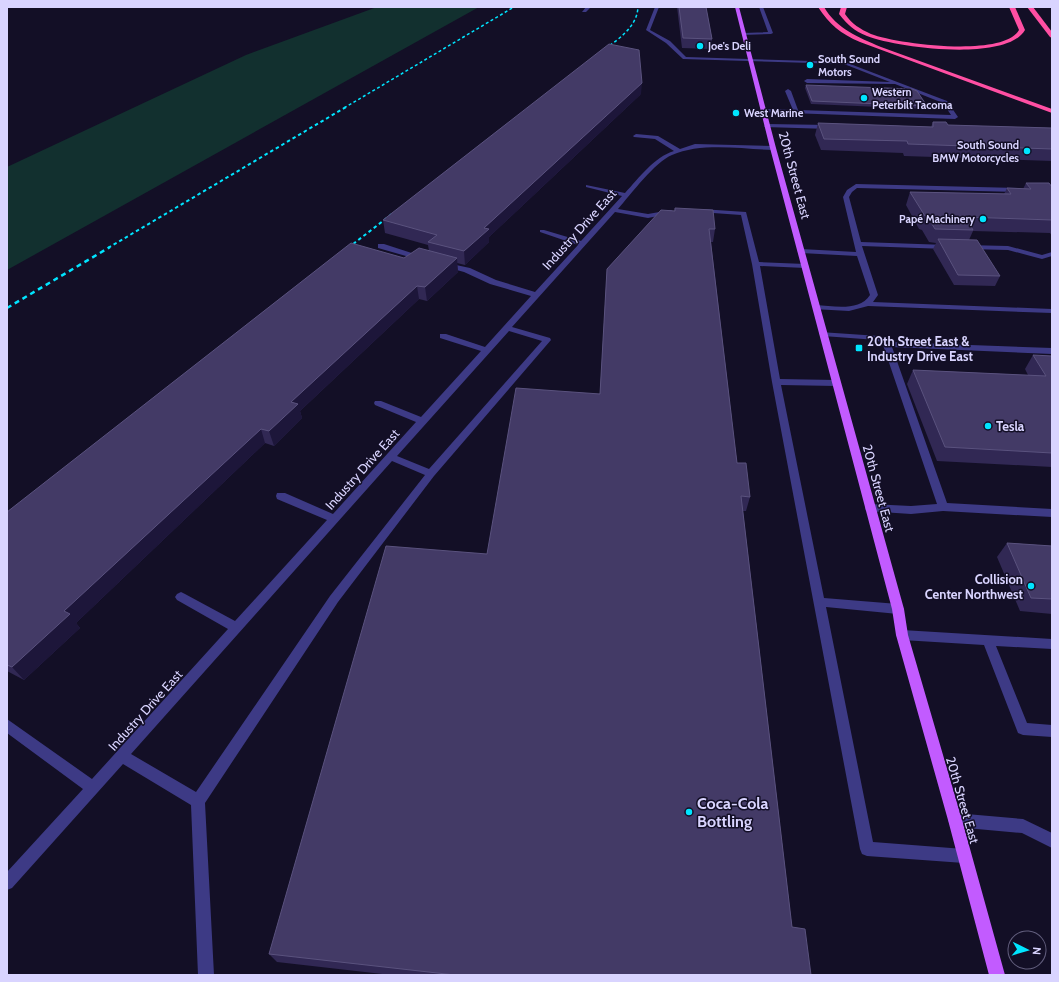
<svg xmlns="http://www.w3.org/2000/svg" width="1059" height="982" viewBox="0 0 1059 982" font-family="Cabin,sans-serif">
  <rect width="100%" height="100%" fill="#130f26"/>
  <path fill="#12302f" d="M377 7H479L7 270V167L246 55Z"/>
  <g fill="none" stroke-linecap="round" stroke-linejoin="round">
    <g fill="#3d3a85" fill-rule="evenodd">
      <path d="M586 7H591L586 12H582Z"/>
      <path d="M655 7H659L650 30 670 41 686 57 845 62 947 101 958 117 955 119 761 112 760 111 763 109 793 110 785 91 788 89 791 91 798 110 951 115 943 103 895 84 807 83 804 81 807 79 890 82 844 64 683 59 666 43 646 30Z"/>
      <path d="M759 7H763L773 33 771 34 742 35 744 33 768 32Z"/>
      <path d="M767 124 829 125 832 127 829 129 765 127 764 126Z"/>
      <path d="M636 134 658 136 680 149 695 144 773 146 776 148 773 150C742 149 701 142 672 155 655 162 631 194 618 209L648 214 671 210 674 212 673 213 648 218 615 212 512 327 550 338 551 340 434 476 338 602 205 803 214 975H198L191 805 123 764 12 888 7 890V872L83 789 7 733V719L92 779 228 629 177 600 175 597 177 594 181 592 185 594 235 621 327 520 277 499 276 496 277 493H285L333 514 416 422 375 405 374 403 375 401H381L421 417 481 351 440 338V334H446L485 347 531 296 490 284 464 272 442 266V262L470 268 496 280 535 292 578 245 540 232V230H544L581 241 622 196 586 187V185L625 193C639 178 654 157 674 151L655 139 634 137 633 136ZM509 331 542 341 429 469 397 456ZM392 461 425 475 330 596 196 792 131 754Z"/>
      <path d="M856 184 1018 188 1021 190 1018 192 857 188 852 192 849 197 861 242 947 245 951 247 947 249 862 246 878 295 873 302 1052 309V313L868 306 849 311 813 309V305H816C833 306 859 312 870 295L857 256 801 253 797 251 801 249 856 252 843 197 847 190Z"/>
      <path d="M701 209 746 212 759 262 805 264 809 266 805 268 760 266 780 379 836 380 840 383 836 386 781 385 824 598 898 604 902 606 904 609 902 612 898 614 826 607 873 842 964 849 969 851 971 856 969 861 964 863 867 856 862 854 860 849 772 382 752 264 741 215 699 212V210Z"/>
      <path d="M378 244H384L427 258 423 260H420L378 248Z"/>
      <path d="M966 245 1008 246 1042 255 1052 252V256L1042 259 1008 250 969 249 965 247Z"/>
      <path d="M820 332 879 336 889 342 1052 348V354L892 347 947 503 1052 509V517L943 511 911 514 866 511 865 508 866 505 870 504 911 506 937 504 883 345 877 340 823 336 819 334Z"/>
      <path d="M902 630 1052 639V649L996 646 1027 723 1052 725V737L1023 735 1018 733 984 645 902 640 898 639 896 635 898 631Z"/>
      <path d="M955 813 1023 819 1052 833V848L1022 833 955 827 950 825 948 820 950 815Z"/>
    </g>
    <path fill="#c25bff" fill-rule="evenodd" d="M735 7H739L776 148 904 609 908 635 962 820 1005 975H989L948 820 896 635 892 609 770 148Z"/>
    <g fill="#ff4fa3" fill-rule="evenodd">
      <path d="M818 7H824C837 29 858 37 881 47L1052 109V113L860 42C841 34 829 24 818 7Z"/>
      <path d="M841 7H847L845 14C852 24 860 29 871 34 897 44 1004 58 1019 30L1009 7H1015L1025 30C1007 62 898 48 867 36 854 31 848 25 839 14Z"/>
      <path d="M1027 7H1033L1052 32V38L1050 37Z"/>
    </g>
    <g stroke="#00e5ff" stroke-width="1.5" stroke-dasharray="3 2.5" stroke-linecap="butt">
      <path d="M601 52C617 40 637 28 638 7"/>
      <path d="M344 108 514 7"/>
    </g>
    <g stroke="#00e5ff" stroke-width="2" stroke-dasharray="3.5 3" stroke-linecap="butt">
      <path d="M108 248 346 107"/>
      <path d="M348 248 392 214"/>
    </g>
    <g stroke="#00e5ff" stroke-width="2.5" stroke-dasharray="5 4" stroke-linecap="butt">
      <path d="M345 250 349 247"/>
      <path d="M7 308 110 247"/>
    </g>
  </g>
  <g fill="#312854">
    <path d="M677 7H706L712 39 710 49 682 48Z"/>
    <path d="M806 85 927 106 926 109 811 104 805 88Z"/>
    <path d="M641 94 489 237V242L465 265 457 263 458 272 427 301 419 299 300 411 302 418 274 446 265 443 76 623 80 628 24 680 7 671V512L404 258 429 251 428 245 385 233 383 220Z"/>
    <path d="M933 122 948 125 1052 128V161L904 156 903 153 821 150 815 135 818 123 931 127Z"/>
    <path d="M1026 183 1052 187V236L1050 233 973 231 969 240 1000 276 995 286 954 285 933 249 936 243 929 242 922 230 919 229 906 205 910 192 1004 194 1007 188 1023 189Z"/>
    <path d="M675 208 715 229 713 242H711L737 463 750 497 746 511H743L792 927 811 975H391L277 962 269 954 487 554 600 393 607 269 674 211Z"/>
    <path d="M1033 355 1052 356V467L937 461 907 384 913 370 1028 375 1025 369Z"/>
    <path d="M1007 543 1052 546V614L1020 611 997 557Z"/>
  </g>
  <g fill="#1d163a">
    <path d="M642 83 641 94 489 237V242L465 265 464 251 484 228Z"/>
    <path d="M457 258 458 272 427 301 425 287Z"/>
    <path d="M417 286 419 299 300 411 302 418 274 446 269 431 291 402Z"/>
    <path d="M261 429 265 443 76 623 80 628 24 680 12 667 64 611Z"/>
  </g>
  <g fill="#433a66" stroke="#5a527e">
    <path d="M679 7H706L712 39 683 38Z"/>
    <path d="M609 44 639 50 642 83 484 228 489 229 464 251 428 242 437 235 383 220Z"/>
    <path d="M806 85 912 89 917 91 927 106 812 101Z"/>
    <path d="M933 122H946L948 125 1052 128V149L908 144 907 141 824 139 818 123 933 127Z"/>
    <path d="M1026 183H1049L1052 187V220L965 217 973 230 935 229 927 216H925L910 192 1011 194 1007 188 1031 189Z"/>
    <path d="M675 208 713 210 715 229H709L737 463H746L750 497 741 496 792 927 805 929 811 975H455L269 954 386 546 487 554 516 388 600 394 607 269 661 210 675 211Z"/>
    <path d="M938 239 977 240 1000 276 958 275Z"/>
    <path d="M351 243 404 258 419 248 457 258 425 287 417 286 291 402 298 404 269 431 261 429 64 611 70 614 12 667 7 665V512Z"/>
    <path d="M1033 355 1052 356V453L945 447 913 370 1046 376Z"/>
    <path d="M1007 543 1052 546V599L1031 598Z"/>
  </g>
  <g fill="#00e5ff" stroke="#130f26" stroke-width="1.5">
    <circle cx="700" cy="46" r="4"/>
    <circle cx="810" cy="65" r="4"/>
    <circle cx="864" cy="98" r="4"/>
    <circle cx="736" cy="113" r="4"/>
    <circle cx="1027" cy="151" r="4"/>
    <circle cx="983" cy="219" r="4"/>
    <rect x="855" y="344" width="8" height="8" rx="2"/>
    <circle cx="988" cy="426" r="4"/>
    <circle cx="1031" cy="586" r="4"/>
    <circle cx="689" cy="812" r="4"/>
  </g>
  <g text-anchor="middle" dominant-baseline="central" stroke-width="3" stroke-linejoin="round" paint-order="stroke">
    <g font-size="11" font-weight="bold" fill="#d9d4ff" stroke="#130f26" text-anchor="start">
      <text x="708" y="46">Joe's Deli</text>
      <text x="818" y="59">South Sound<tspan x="818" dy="13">Motors</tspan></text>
      <text x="872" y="92">Western<tspan x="872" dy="13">Peterbilt Tacoma</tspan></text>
      <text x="744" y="113">West Marine</text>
      <text x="1019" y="145" text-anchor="end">South Sound<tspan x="1019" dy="13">BMW Motorcycles</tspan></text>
      <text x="975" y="219" text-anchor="end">Papé Machinery</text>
    </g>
    <g font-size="13" fill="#d9d4ff" stroke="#130f26">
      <text transform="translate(795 175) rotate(75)">20th Street East</text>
      <text transform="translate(579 229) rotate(-48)">Industry Drive East</text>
      <text transform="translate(362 469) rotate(-48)">Industry Drive East</text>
      <text transform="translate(879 488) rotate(75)">20th Street East</text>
      <text transform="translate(145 710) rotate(-48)">Industry Drive East</text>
      <text transform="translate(963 800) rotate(74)">20th Street East</text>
    </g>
    <g font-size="13" font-weight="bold" fill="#d9d4ff" stroke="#130f26" text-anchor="start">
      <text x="867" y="341">20th Street East &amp;<tspan x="867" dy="15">Industry Drive East</tspan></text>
      <text x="996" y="426">Tesla</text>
      <text x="1023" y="579" text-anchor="end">Collision<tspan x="1023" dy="15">Center Northwest</tspan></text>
    </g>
    <g font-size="16" font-weight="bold" fill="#d9d4ff" stroke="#130f26" text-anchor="start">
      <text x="697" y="803">Coca-Cola<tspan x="697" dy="18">Bottling</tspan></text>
    </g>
  </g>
  <rect width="1059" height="982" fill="none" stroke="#d9d4ff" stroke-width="16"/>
  <g transform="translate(1027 950) rotate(95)"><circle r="19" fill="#130f26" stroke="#625e7d"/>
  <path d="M0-3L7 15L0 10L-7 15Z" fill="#00e5ff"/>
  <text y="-6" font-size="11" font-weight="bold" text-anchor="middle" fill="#d9d4ff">N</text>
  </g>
</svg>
